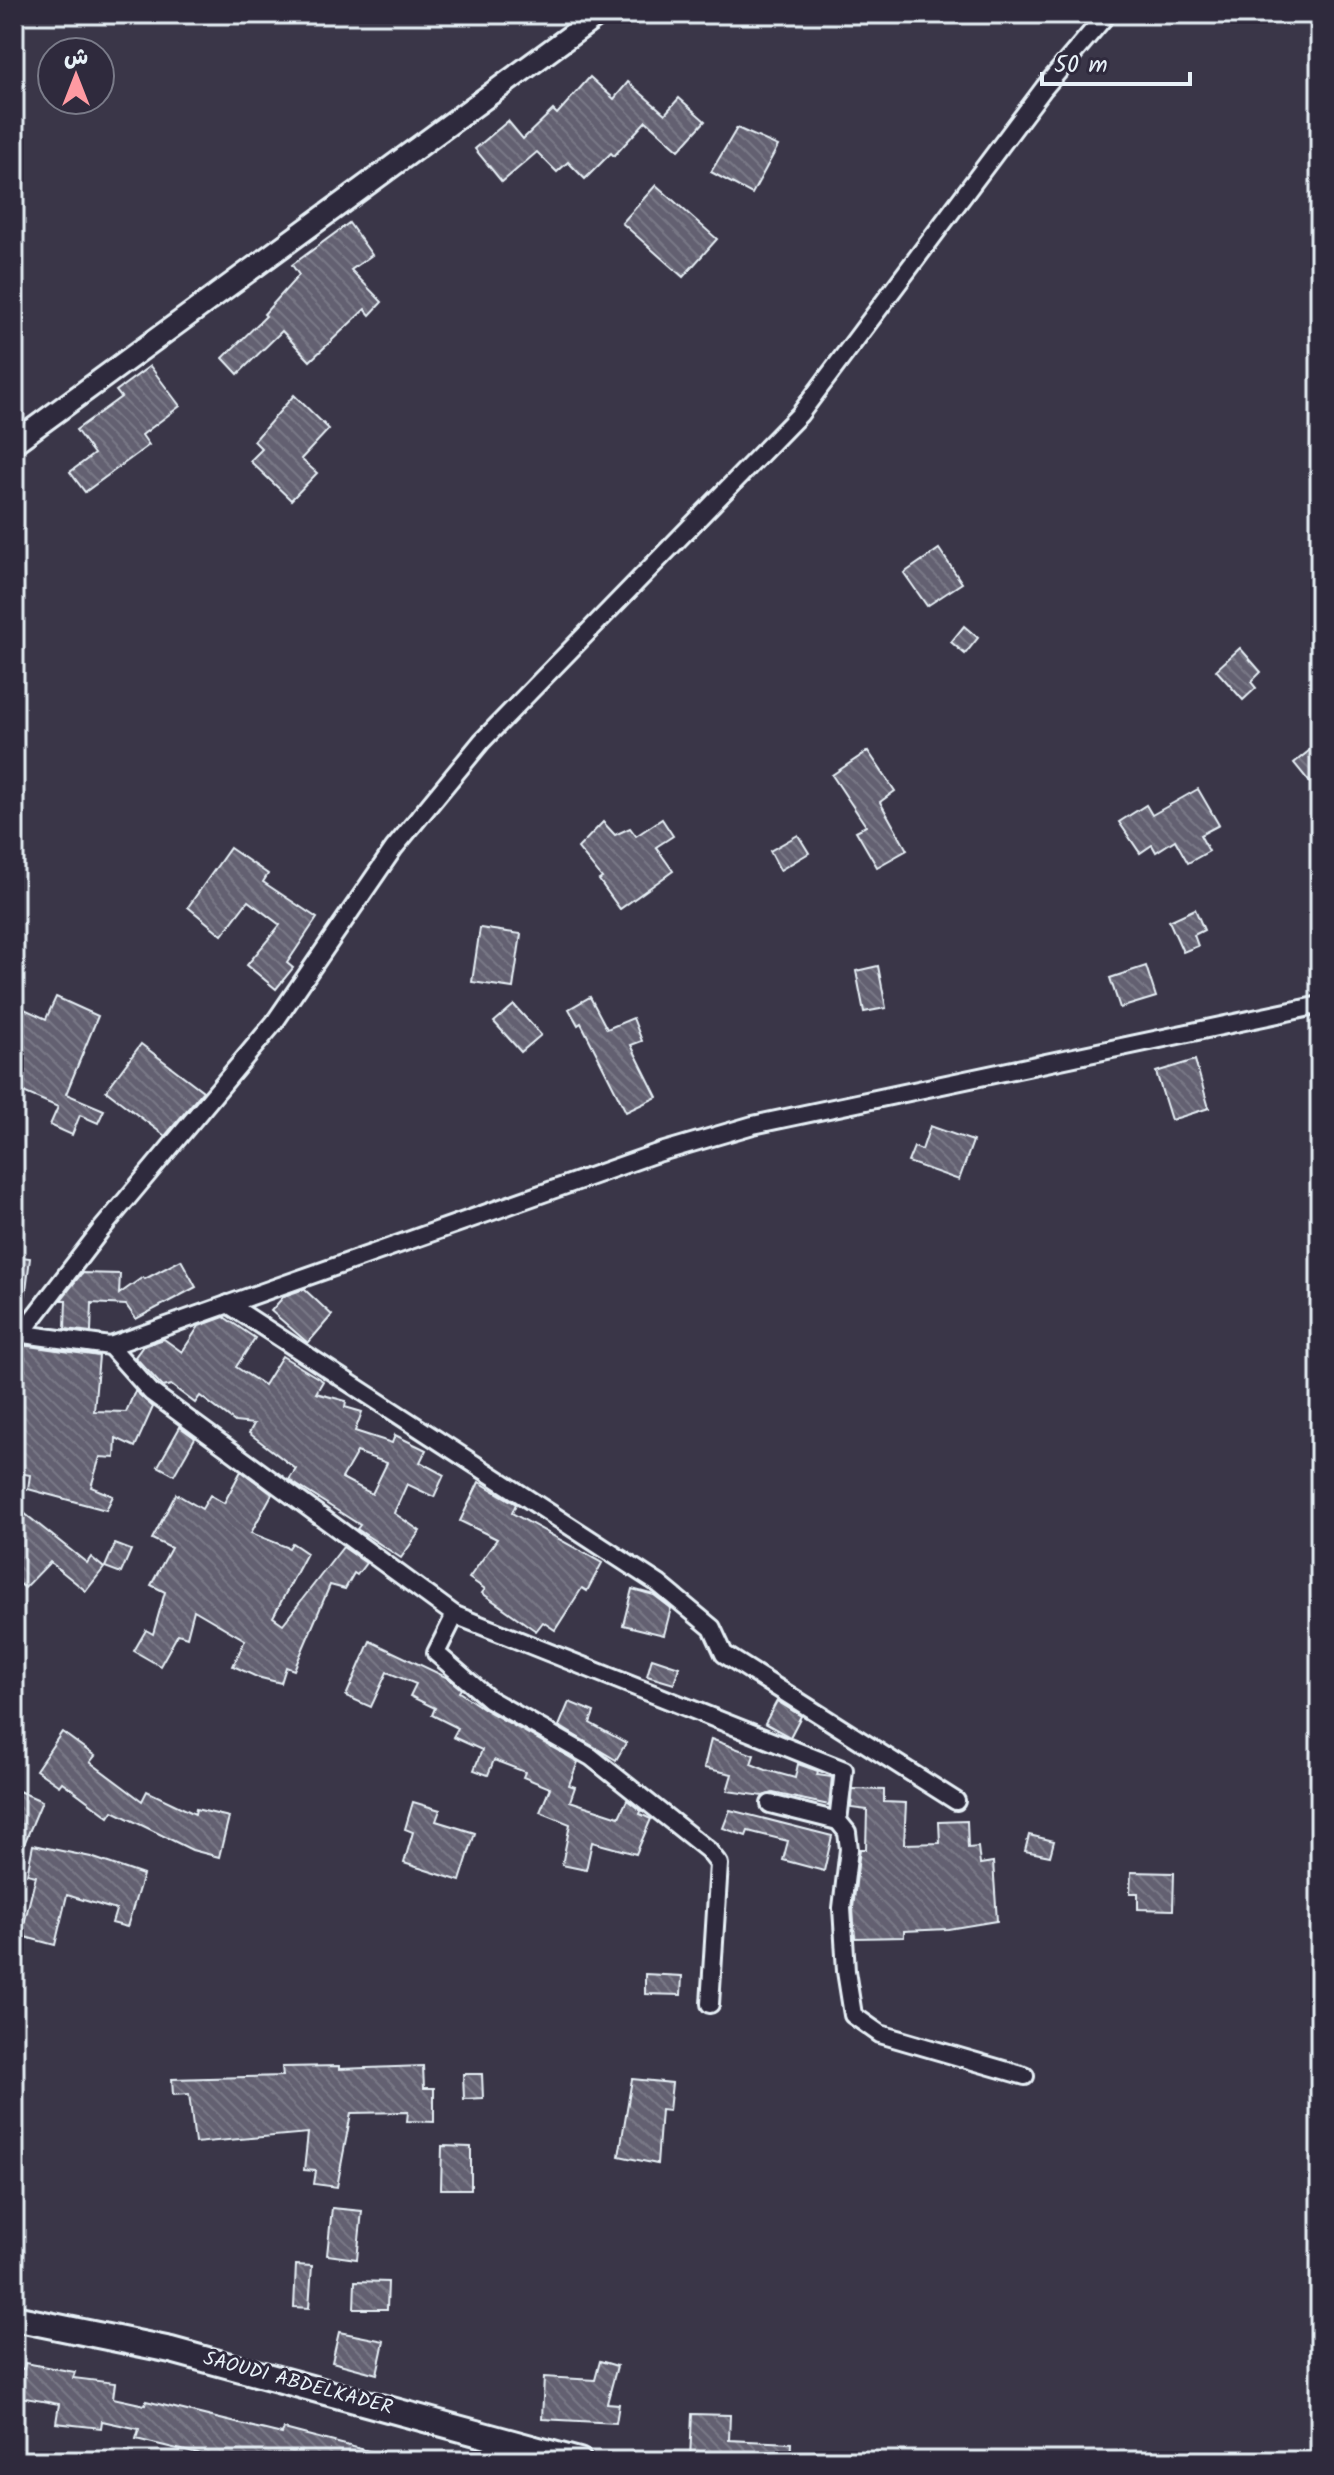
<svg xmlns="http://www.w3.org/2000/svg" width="1334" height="2475" viewBox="0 0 1334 2475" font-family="Kalam,'Playpen Sans Arabic',sans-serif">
  <defs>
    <pattern id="building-back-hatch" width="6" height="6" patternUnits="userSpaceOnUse" patternTransform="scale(2)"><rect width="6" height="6" fill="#636171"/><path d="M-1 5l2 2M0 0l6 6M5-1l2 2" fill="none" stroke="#797886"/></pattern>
  </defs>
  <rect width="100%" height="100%" fill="#3a3648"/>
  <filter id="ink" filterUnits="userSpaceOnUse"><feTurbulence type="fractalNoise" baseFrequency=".0125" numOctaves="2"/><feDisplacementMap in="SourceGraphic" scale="16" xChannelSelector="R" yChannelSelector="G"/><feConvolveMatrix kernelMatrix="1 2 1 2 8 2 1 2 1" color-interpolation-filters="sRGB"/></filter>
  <g filter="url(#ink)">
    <g fill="url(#building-back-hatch)" stroke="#e8f1f8" stroke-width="2" fill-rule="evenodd">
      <path d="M590 77 614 99 628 82 665 114 679 98 705 121 679 150 646 121 614 156 611 153 585 179 568 162 557 172 537 152 502 182 475 149 508 121 523 139 553 110 557 114Z"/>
      <path d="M737 128 778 146 752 194 711 172Z"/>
      <path d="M656 185 717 239 683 277 622 223Z"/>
      <path d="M349 223 372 255 351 270 382 302 370 315 365 309 310 361 282 331 238 374 223 358 266 316 264 314 299 275 292 265Z"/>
      <path d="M150 366 180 406 142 435 149 445 85 492 70 472 94 454 76 430 121 397 116 391Z"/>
      <path d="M294 395 329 429 301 459 317 473 291 500 250 461 262 449 254 441Z"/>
      <path d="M939 549 962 583 927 606 904 573Z"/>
      <path d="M964 626 978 638 965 654 951 642Z"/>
      <path d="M1240 648 1261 672 1251 682 1256 688 1243 700 1216 670Z"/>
      <path d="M1320 742V795L1294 763Z"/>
      <path d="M868 751 895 791 880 802 907 850 877 867 856 831 866 826 832 775Z"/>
      <path d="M1198 789 1219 825 1200 835 1209 851 1188 863 1175 840 1156 852 1152 845 1140 853 1119 822 1146 805 1152 815Z"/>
      <path d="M662 819 673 836 656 847 673 871 620 909 599 880 602 878 578 848 603 822 615 835 630 828 636 836Z"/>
      <path d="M798 835 809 853 780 870 770 851Z"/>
      <path d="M230 848 268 874 263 882 317 918 287 963 293 968 276 989 247 965 280 925 248 901 222 935 188 907Z"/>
      <path d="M1195 909 1204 930 1194 935 1198 946 1183 952 1169 921Z"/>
      <path d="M480 928 521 934 513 988 472 982Z"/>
      <path d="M878 966 886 1008 864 1012 856 971Z"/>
      <path d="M1146 966 1156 997 1120 1008 1110 978Z"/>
      <path d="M56 997 98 1016 66 1094 104 1110 98 1123 80 1115 72 1135 50 1125 58 1107 14 1088 20 1062 14 1059V1015L18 1006 46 1019Z"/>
      <path d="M590 997 607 1029 633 1018 642 1041 631 1045 657 1097 626 1112 581 1023 578 1025 569 1009Z"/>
      <path d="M514 1005 541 1035 521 1052 494 1022Z"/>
      <path d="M141 1044 203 1091 165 1136 106 1091Z"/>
      <path d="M1195 1060 1209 1108 1171 1120 1156 1072Z"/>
      <path d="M930 1126 973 1141 959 1180 908 1162 914 1147 922 1150Z"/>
      <path d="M14 1256 30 1258 24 1306H14Z"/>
      <path d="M181 1260 196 1287 136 1319 126 1305 92 1303 91 1332 65 1329 66 1300H61L82 1273 120 1274 119 1294 143 1277 145 1279Z"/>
      <path d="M304 1289 332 1315 308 1343 271 1311 284 1296Z"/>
      <path d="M224 1317 255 1338 236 1367 264 1385 282 1356 323 1381 316 1393 346 1401 345 1407 362 1412 355 1431 392 1443 395 1435 426 1450 420 1462 444 1475 434 1497 407 1484 394 1513 420 1531 401 1558 357 1529 360 1525 289 1480 296 1469 249 1433 254 1424 235 1422 200 1396 195 1403 171 1385 163 1387 135 1357 143 1346 164 1339 182 1352 199 1326ZM357 1452 387 1463 372 1494 342 1478Z"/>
      <path d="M14 1344 99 1356 94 1411 126 1412 135 1391 153 1407 135 1447 116 1438 115 1458 100 1457 91 1487 113 1496 106 1510 28 1489 30 1475 14 1472Z"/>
      <path d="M180 1427 195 1438 174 1475 158 1466Z"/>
      <path d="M241 1471 272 1494 251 1533 289 1548 292 1543 307 1553 273 1617 283 1624 343 1547 366 1563 357 1575 354 1573 345 1589 330 1585 294 1670 286 1667 281 1683 257 1677 233 1666 245 1640 194 1610 187 1637 178 1634 160 1666 134 1651 146 1630 153 1634 165 1592 151 1585 171 1548 152 1539 176 1494 202 1509 210 1495 224 1503Z"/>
      <path d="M479 1482 516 1504 512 1513 602 1563 587 1591 582 1588 555 1630 543 1622 536 1631 482 1593 485 1589 469 1578 497 1539 460 1521Z"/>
      <path d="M24 1513 87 1563 91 1557 104 1568 86 1591 50 1562 25 1588 14 1579V1521L22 1527Z"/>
      <path d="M115 1544 131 1550 121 1573 105 1567Z"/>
      <path d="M632 1589 654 1595 671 1608 664 1635 623 1625Z"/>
      <path d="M370 1641 448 1678 461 1689 459 1692 484 1709 578 1762 569 1785 575 1787 570 1801 619 1817 627 1800 641 1811 640 1814 651 1819 636 1854 592 1842 586 1870 562 1865 570 1824 540 1812 550 1788 523 1777 525 1772 494 1760 488 1775 474 1770 482 1750 453 1737 458 1728 432 1715 435 1708 410 1696 416 1684 387 1672 371 1707 346 1696Z"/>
      <path d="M652 1658 679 1667 674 1684 647 1676Z"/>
      <path d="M777 1701 801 1716 790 1737 765 1723Z"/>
      <path d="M569 1702 594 1712 590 1723 626 1743 616 1760 559 1726Z"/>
      <path d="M62 1732 95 1756 90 1762 142 1801 147 1791 195 1814 196 1809 229 1817 219 1857 192 1850 113 1811 109 1817 62 1782 59 1786 36 1770Z"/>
      <path d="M711 1739 754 1755 751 1764 766 1770 795 1778 798 1764 818 1771 817 1775 832 1777 829 1805 773 1793 763 1796 727 1791 732 1774 704 1768Z"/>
      <path d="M14 1789 42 1801 14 1868Z"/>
      <path d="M853 1789 884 1790V1802L906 1803 904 1844 940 1843 939 1822 967 1821 968 1848 978 1847 980 1864 993 1862 997 1921 948 1929 904 1931V1937L855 1938 853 1908 860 1849H866L867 1810 851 1808Z"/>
      <path d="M413 1802 440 1810 436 1821 475 1833 460 1881 404 1863 413 1832 405 1829Z"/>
      <path d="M730 1810 832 1836 824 1871 783 1860 788 1841 748 1831 746 1836 723 1828Z"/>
      <path d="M1029 1835 1054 1841 1050 1856 1025 1851Z"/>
      <path d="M33 1845 91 1857 143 1875 127 1927 112 1923 116 1910 67 1895 55 1945 21 1936 36 1876 27 1874Z"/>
      <path d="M1131 1872 1174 1873 1173 1910 1138 1909V1893H1130Z"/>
      <path d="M645 1974 682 1976 681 1995 645 1994Z"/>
      <path d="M339 2066V2069L423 2066 424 2088H434V2122L407 2121 408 2112 351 2113 337 2187 314 2184 316 2171 304 2170 308 2133 195 2143 189 2094 173 2095 172 2079 283 2076 282 2067Z"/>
      <path d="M463 2074H482L483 2098 464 2099Z"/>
      <path d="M632 2079 672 2083 669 2111 661 2110 657 2164 619 2156Z"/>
      <path d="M442 2146 471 2147V2189H441Z"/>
      <path d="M332 2208 362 2211 357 2259 327 2255Z"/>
      <path d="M296 2265 312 2266 309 2308 294 2307Z"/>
      <path d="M355 2281 388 2282 387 2309H354Z"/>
      <path d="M339 2332 384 2341 377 2374 332 2362Z"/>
      <path d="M600 2361 617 2366 607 2403 619 2404 616 2423 542 2419 544 2377 595 2380Z"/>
      <path d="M25 2363 75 2372 73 2378 115 2383 113 2398 145 2405 146 2401 282 2434 284 2429 384 2455V2461H227L136 2439 139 2429 102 2421 101 2428 56 2423 59 2404 14 2396V2367L24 2369Z"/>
      <path d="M692 2414 730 2415 729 2440 791 2443 790 2461 690 2460Z"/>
    </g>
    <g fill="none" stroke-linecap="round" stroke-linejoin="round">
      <defs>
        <g id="minor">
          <path d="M228 1304 659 1584 712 1628 724 1654 956 1801"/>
          <path d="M16 1333 110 1346 654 1154 753 1125 1320 1005"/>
          <path d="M21 1334 100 1231 274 1023 394 848 482 741 800 414 1044 88 1107 14"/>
          <path d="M110 1346 151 1392 455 1615 844 1770 838 1821 847 1832 849 1849 842 1908 846 1971 853 2015 880 2034 1025 2076"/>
          <path d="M455 1615 436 1653 489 1699 591 1757 708 1850 719 1864 710 2004"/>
          <path d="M770 1804 838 1821"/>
        </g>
        <path id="tertiary" d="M14 443 600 14"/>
        <path id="secondary" d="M14 2318 171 2350 579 2461"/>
      </defs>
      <use href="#minor" stroke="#e8f1f8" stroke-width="22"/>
      <use href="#tertiary" stroke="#e8f1f8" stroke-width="26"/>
      <use href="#secondary" stroke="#e8f1f8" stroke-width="30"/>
      <use href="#minor" stroke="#2f2a3d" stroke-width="16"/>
      <use href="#tertiary" stroke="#2f2a3d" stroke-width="20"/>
      <use href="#secondary" stroke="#2f2a3d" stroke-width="24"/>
    </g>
  </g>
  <g text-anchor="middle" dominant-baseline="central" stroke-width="6" stroke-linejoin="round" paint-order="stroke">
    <g font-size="20" fill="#e8f1f8" stroke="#2f2a3d">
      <text transform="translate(298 2384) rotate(15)">SAOUDI ABDELKADER</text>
    </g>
  </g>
  <rect width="1334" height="2475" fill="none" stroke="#2f2a3d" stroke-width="48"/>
  <rect x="24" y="24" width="1286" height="2427" fill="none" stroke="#e8f1f8" stroke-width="3" filter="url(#ink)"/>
  <g transform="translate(76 76)"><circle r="38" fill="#2f2a3d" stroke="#797a88" stroke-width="2"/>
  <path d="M0-6L14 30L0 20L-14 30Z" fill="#ff9aa2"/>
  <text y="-12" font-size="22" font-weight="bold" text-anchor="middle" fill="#e8f1f8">ش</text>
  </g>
  <path d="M1042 72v12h148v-12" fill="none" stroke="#e8f1f8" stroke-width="4"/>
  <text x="1054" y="72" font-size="24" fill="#e8f1f8" stroke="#2f2a3d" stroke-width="6" paint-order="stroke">50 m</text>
</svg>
